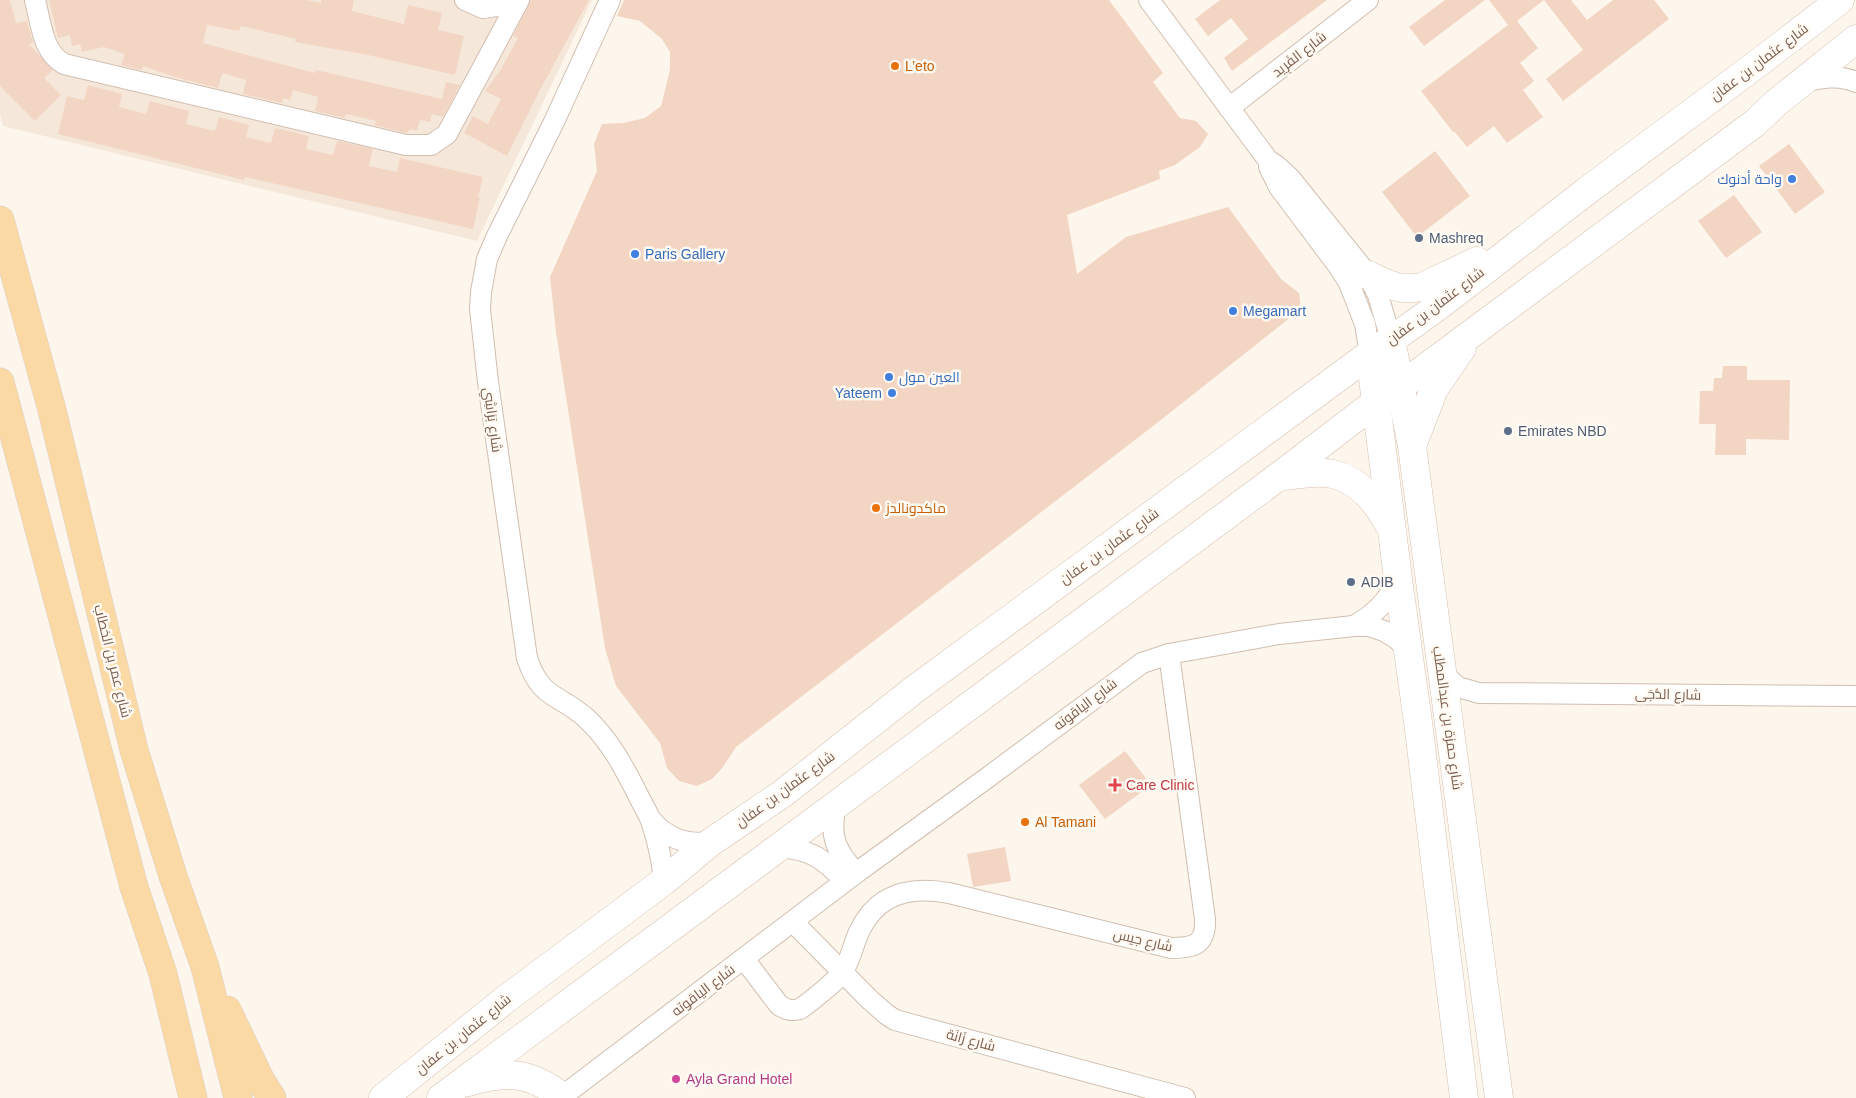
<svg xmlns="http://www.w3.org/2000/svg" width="1856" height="1098" viewBox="0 0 1856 1098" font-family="Arial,Cairo,sans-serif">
  <rect width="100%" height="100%" fill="#fdf6ec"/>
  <path fill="#f5e8da" d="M0 0H592L477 241 3 126 0 114Z"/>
  <g fill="#f3d5c3">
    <path d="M0 0H10L16 23 27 21 33 43 29 44 53 70 44 78 61 95 35 121 0 86Z"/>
    <path d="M49 0H307L321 3V0H354L352 11 404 24 408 5 442 13 438 30 464 36 455 75 368 55 295 42 296 39 241 26 239 31 207 25 203 43 315 73 316 70 442 99 446 82 460 85 443 117 432 114 430 122 420 120 417 131 410 129 407 133 374 125 376 121 346 114 345 118 315 111 318 97 293 90 290 100 283 98 282 103 243 94 246 80 222 73 218 88 175 77 143 66 142 70 121 65 125 54 104 47 82 52 80 44 72 46 70 35 58 38Z"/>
    <path d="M531 0H589L540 90 507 156 464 133 473 116 488 124 501 99 485 91 501 69 518 38 513 36Z"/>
    <path d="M624 0H1109L1163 73 1153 82 1180 118 1196 121 1208 134 1200 147 1175 165 1159 171 1160 179 1067 215 1077 274 1126 237 1228 207 1281 279 1299 293 1301 309 1157 423 736 747 723 767 712 779 697 786 679 781 667 768 660 743 616 686 605 648 556 332 550 277 597 171 594 144 602 124 623 123 645 118 661 106 666 86 670 69V52L662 39 640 21 617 16Z"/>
    <path d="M1220 0H1327L1232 71 1224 58 1248 39 1231 18 1208 36 1195 19Z"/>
    <path d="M1445 0H1485L1424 46 1409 27Z"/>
    <path d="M1489 0H1571L1587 20 1613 0H1654L1669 19 1563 101 1546 79 1583 50 1544 0 1517 21 1538 48 1520 63 1534 81 1523 90 1543 117 1507 143 1494 126 1467 147 1454 131 1453 132 1421 91 1508 25Z"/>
    <path d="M88 85 122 94 119 107 146 114 150 101 189 111 186 124 215 131 219 117 249 125 246 137 271 143 275 128 309 136 306 149 333 155 337 141 373 149 369 166 397 172 400 158 483 177 478 197 480 198 473 229 245 177 244 180 58 134 67 96 84 100Z"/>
    <path d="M1789 144 1825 192 1795 214 1759 166Z"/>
    <path d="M1435 151 1470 196 1417 237 1382 192Z"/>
    <path d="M1734 195 1762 232 1726 258 1698 221Z"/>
    <path d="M1723 366H1747V380H1790L1789 440 1746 439V455H1715L1716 424H1699L1700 391H1713L1714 378H1722Z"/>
    <path d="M1125 751 1151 785 1105 819 1079 785Z"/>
    <path d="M1005 847 1011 881 973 887 967 854Z"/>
  </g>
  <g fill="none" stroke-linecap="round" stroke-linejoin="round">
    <defs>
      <g id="street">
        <path d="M35 0C41 22 42 52 64 64L406 145H431L447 134 519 0"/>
        <path d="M465 0 483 8 496 6 514 8"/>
        <path d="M610 0 553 124 497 236 487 259 481 292 480 309 488 382 527 658C541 700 558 693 586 718 610 740 625 769 639 797 643 805 648 813 651 821 658 841 662 861 664 881"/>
        <path d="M1149 0 1268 160 1277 166 1290 178 1368 275 1378 295 1391 340"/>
        <path d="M1803 82C1820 78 1839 74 1856 82"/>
        <path d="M1229 108 1368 0"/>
        <path d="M1269 167 1279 187 1339 267 1349 283 1365 324 1370 354"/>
        <path d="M1354 626C1375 614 1388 601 1398 579"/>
        <path d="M1442 673 1458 687 1479 693 1856 696"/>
        <path d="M836 805C829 836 835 850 856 873"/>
        <path d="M651 820C668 839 686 845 711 842"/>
        <path d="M778 847C810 849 823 858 845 881"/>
        <path d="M793 922 870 1000 886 1014 895 1020 1185 1098"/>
        <path d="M744 959 779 1005C786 1010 791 1011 800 1009 810 1002 837 981 843 971 851 959 853 945 859 932 877 893 910 886 949 893L1171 948C1194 948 1206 945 1205 919L1169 654"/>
        <path d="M560 1098 856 873 987 778 1142 663 1169 654 1279 634 1354 626H1369L1384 631 1397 639 1408 650"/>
      </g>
      <g id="secondary">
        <path d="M1368 275C1389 285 1399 291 1422 287L1477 261"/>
        <path d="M1391 340 1412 446 1499 1098"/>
        <path d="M1370 354 1398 579 1418 722 1464 1098"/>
        <path d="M1412 446 1434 389 1462 348"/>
        <path d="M1278 477C1295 475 1316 470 1333 474 1359 480 1378 503 1389 525"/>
        <path d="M468 1082C506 1071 530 1071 562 1097"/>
        <path d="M383 1098 506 999 664 881 711 842 782 794 915 689 1370 354C1443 306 1510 250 1579 197 1666 131 1754 68 1840 0"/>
        <path d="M441 1098 1278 477 1376 402 1401 386 1755 123 1776 103 1856 39"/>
      </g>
      <g id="primary">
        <path d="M0 220 52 410 134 750 173 876 205 967 238 1098"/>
        <path d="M0 382 134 887 163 974 193 1098"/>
        <path d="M227 1010 261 1081 272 1098"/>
      </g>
    </defs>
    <use href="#street" stroke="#d1beb0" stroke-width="22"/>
    <use href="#secondary" stroke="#d6c0b0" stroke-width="29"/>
    <use href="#primary" stroke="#dad1cd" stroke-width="29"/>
    <use href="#street" stroke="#fff" stroke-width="20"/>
    <use href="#secondary" stroke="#fff" stroke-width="28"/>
    <use href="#primary" stroke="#fbd9a5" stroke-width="28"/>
  </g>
  <g fill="#e8710a" stroke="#fffaf3" stroke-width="2">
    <circle cx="895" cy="66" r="5"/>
    <circle cx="876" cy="508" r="5"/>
    <circle cx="1025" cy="822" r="5"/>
  </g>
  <g fill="#3f7fe0" stroke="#fffaf3" stroke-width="2">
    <circle cx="1792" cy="179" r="5"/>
    <circle cx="635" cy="254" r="5"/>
    <circle cx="1233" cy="311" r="5"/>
    <circle cx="889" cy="377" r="5"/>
    <circle cx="892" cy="393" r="5"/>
  </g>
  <g fill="#5c6f8a" stroke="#fffaf3" stroke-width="2">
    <circle cx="1419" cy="238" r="5"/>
    <circle cx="1508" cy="431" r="5"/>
    <circle cx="1351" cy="582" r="5"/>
  </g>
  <path fill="#e0444e" stroke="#fffaf3" stroke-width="2" d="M1112.5 777.5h5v5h5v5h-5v5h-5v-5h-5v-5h5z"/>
  <circle fill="#d1479c" stroke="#fffaf3" stroke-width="2" cx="676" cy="1079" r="5"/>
  <g text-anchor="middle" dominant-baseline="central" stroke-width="5" stroke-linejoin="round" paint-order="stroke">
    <g font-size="14" fill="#7a5c4d" stroke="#fffaf3">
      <text transform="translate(1299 54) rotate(-38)">شارع الفَرِيد</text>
      <text transform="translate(1759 62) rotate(-37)">شارع عثمان بن عفان</text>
      <text transform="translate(1435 306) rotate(-37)">شارع عثمان بن عفان</text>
      <text transform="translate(493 420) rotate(82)">شارع بَرَاشِي</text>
      <text transform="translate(1109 546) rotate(-36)">شارع عثمان بن عفان</text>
      <text transform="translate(113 661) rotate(76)">شارع عمر بن الخطاب</text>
      <text transform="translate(1668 694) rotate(1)">شارع الدُّجَى</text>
      <text transform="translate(1085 704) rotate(-37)">شارع الياقوته</text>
      <text transform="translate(1448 718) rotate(82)">شارع حمزة بن عبدالمطلب</text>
      <text transform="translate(785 789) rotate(-36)">شارع عثمان بن عفان</text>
      <text transform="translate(1143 940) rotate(13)">شارع جيس</text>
      <text transform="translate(703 990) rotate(-37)">شارع الياقوته</text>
      <text transform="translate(463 1034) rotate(-39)">شارع عثمان بن عفان</text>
      <text transform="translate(971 1040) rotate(15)">شارع زَانَة</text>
    </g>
    <g font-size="14" fill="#c56008" stroke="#fffaf3" text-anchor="start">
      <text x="905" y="66">L’eto</text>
      <text x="886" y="508">ماكدونالدز</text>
      <text x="1035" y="822">Al Tamani</text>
    </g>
    <g font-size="14" fill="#366cbe" stroke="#fffaf3" text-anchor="start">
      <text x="1782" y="179" text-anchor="end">واحة أدنوك</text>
      <text x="645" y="254">Paris Gallery</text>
      <text x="1243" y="311">Megamart</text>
      <text x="899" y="377">العين مول</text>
      <text x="882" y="393" text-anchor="end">Yateem</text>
    </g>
    <g font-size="14" fill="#4e5e75" stroke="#fffaf3" text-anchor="start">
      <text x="1429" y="238">Mashreq</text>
      <text x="1518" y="431">Emirates NBD</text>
      <text x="1361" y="582">ADIB</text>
    </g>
    <g font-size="14" fill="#be3a42" stroke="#fffaf3" text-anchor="start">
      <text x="1126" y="785">Care Clinic</text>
    </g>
    <g font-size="14" fill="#b23c85" stroke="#fffaf3" text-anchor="start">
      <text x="686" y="1079">Ayla Grand Hotel</text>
    </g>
  </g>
</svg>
